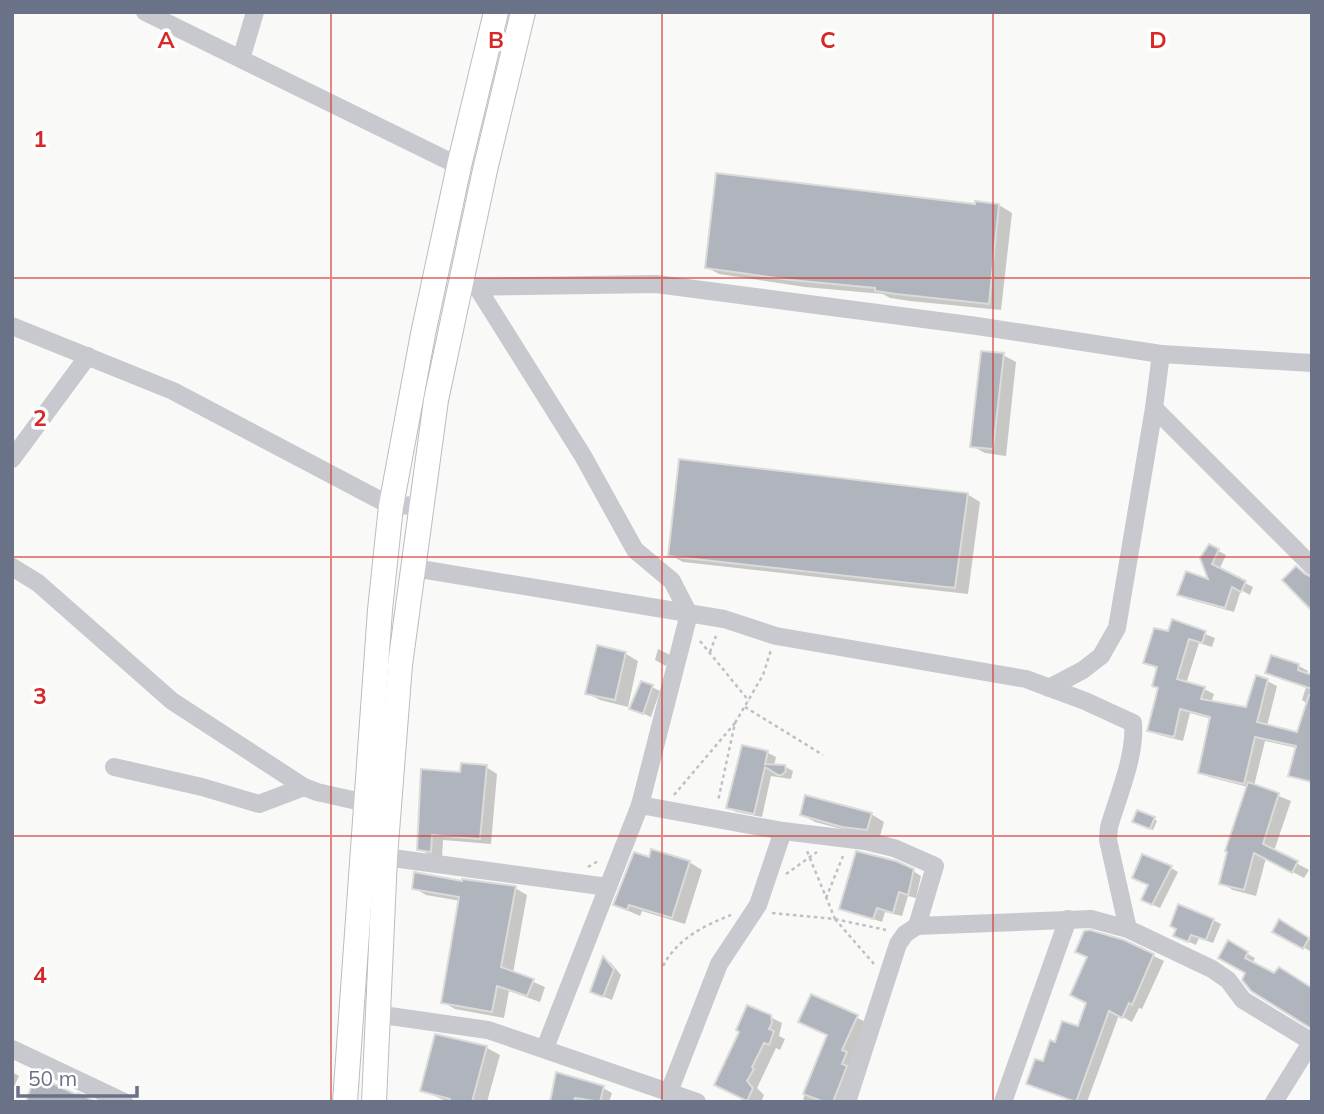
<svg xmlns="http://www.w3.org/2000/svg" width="1324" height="1114" viewBox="0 0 1324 1114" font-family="Mulish,sans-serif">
  <rect width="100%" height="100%" fill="#f9f9f7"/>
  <g fill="#0003">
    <path d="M999 205 1012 213 1001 310 910 301 890 298 883 294 805 287 719 274 706 267 976 206Z"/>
    <path d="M1003 355 1016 362 1006 456 985 453 972 446Z"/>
    <path d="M967 494 980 502 968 594 683 562 670 555Z"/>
    <path d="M1209 546 1226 555 1219 570 1253 587 1250 595 1241 590 1234 612 1187 599 1179 594 1211 582Z"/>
    <path d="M1173 621 1215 638 1212 647 1199 643 1186 684 1204 689 1214 694 1211 703 1247 709 1267 681 1277 686 1267 726 1298 734 1308 704 1302 700 1306 687 1267 672 1272 657 1299 666 1308 671 1307 675 1312 677V783L1290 775 1297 748 1265 741 1254 786 1291 801 1274 851 1309 870 1304 878 1266 858 1256 896 1233 890 1221 883 1248 787 1209 777 1200 772 1212 719 1190 713 1183 741 1159 735 1149 730 1160 689 1158 669 1145 662 1169 633Z"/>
    <path d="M598 647 626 654 638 661 628 707 600 700 587 693Z"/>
    <path d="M658 649 670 655 666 666 655 660Z"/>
    <path d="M652 687 660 691 651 717 631 708Z"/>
    <path d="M743 747 768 753 776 757 774 766H784L793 771 791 779 771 776 762 817 736 812 728 807Z"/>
    <path d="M486 767 497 774 491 844 443 840 442 857 430 855 419 849 462 774Z"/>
    <path d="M871 814 884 822 880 836 857 833 815 822 802 815Z"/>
    <path d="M1154 819 1157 821 1153 830 1138 823Z"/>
    <path d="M650 859 689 862 702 870 685 924 642 911 640 916 615 905Z"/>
    <path d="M1171 868 1178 872 1160 908 1151 904 1150 885Z"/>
    <path d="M913 871 921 876 916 898 908 896 902 916 885 912 882 922 841 908Z"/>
    <path d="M463 883 515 888 527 895 513 973 545 987 540 1002 509 991 504 1018 455 1009 443 1002 461 901 426 895 414 888Z"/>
    <path d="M1213 920 1221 924 1213 943 1199 938 1196 945 1182 939Z"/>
    <path d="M1280 921 1312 941 1310 951 1274 931Z"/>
    <path d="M1123 941 1164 961 1142 1009 1139 1008 1132 1022 1119 1015 1087 1102H1074L1028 1083 1056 1044 1079 1029Z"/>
    <path d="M1228 943 1255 958 1252 964 1274 975 1280 969 1312 989V1026L1252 990 1244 979 1247 973 1220 957Z"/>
    <path d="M603 959 611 963 621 975 612 1000 592 992Z"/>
    <path d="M811 996 868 1023 852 1057 856 1059 845 1102H808L803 1099 829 1035Z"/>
    <path d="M770 1017 782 1023 779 1036 785 1039 780 1050 776 1048 757 1088 764 1095 761 1102H751L728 1091 741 1031Z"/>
    <path d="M436 1036 487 1048 500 1055 487 1102H448L422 1090Z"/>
    <path d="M12 1072 19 1076 12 1091Z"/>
    <path d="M603 1088 612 1093 609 1102H551Z"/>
  </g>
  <g fill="#b0b4bd" stroke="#dbdbd9" stroke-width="2">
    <path d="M716 173 975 204V201L999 204 989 304 896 294 875 291V288L791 280 705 268Z"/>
    <path d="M981 351 1004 353 993 449 970 447Z"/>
    <path d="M679 459 968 493 955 588 668 556Z"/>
    <path d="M1209 544 1219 549 1212 564 1246 581 1241 592 1232 587 1225 608 1177 595 1186 571 1208 579 1200 558Z"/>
    <path d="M1296 566 1305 574 1312 577V611L1282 580Z"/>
    <path d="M1172 619 1206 631 1202 643 1189 639 1177 679 1205 687 1201 699 1246 707 1256 675 1268 679 1257 722 1297 732 1309 695H1312V782L1288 776 1296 746 1255 737 1244 784 1198 773 1210 717 1180 709 1174 737 1147 731 1158 688 1152 686 1157 667 1143 663 1154 628 1168 631Z"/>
    <path d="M597 645 626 652 615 700 585 694Z"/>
    <path d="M1271 655 1299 664 1298 670 1312 675V689L1265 673Z"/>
    <path d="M641 681 653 685 643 714 629 709Z"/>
    <path d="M742 745 768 751 765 764 785 765 786 771 782 775H778L765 767 754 814 726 808Z"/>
    <path d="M461 763 487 765 480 839 432 835 431 852 417 850 421 769 460 772Z"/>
    <path d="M1248 782 1279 793 1263 844 1298 861 1292 873 1254 853 1244 890 1219 884 1227 852 1225 851Z"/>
    <path d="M805 795 872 813 867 830 842 827 800 815Z"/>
    <path d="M1137 810 1155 817 1150 829 1132 822Z"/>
    <path d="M651 849 690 861 672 918 629 905 627 910 613 905 634 852 649 857Z"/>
    <path d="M856 851 896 861 914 869 908 895 899 892 893 913 877 908 873 919 839 909Z"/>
    <path d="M1142 854 1172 866 1152 905 1141 900 1148 885 1132 878Z"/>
    <path d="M414 872 462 881V879L516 886 501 967 534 979 527 996 497 986 492 1012 441 1003 459 897 412 889Z"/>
    <path d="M1178 904 1214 919 1206 940 1191 935 1188 942 1173 936 1176 929 1170 926Z"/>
    <path d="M1279 919 1309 938 1303 949 1272 932Z"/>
    <path d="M1090 930 1124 940 1154 954 1132 1005 1129 1003 1122 1018 1109 1011 1076 1102 1026 1084 1035 1059 1043 1061 1050 1040 1055 1042 1062 1021 1078 1026 1086 1003 1070 995 1087 957 1075 952 1084 931Z"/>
    <path d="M1228 940 1248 952 1245 958 1274 973 1279 967 1312 988V1029L1251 991 1242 980 1245 973 1218 958Z"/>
    <path d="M603 956 614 969 603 997 590 992Z"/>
    <path d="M811 994 858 1015 842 1050 847 1052 842 1064 847 1066 833 1102H824L803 1094 827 1035 798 1022Z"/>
    <path d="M747 1005 771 1015 772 1023 769 1029 774 1031 769 1045 764 1043 752 1067 754 1069 747 1081 753 1088 747 1101 714 1085 739 1032 736 1030Z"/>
    <path d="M435 1034 487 1046 472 1102H449L450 1099 420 1091Z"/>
    <path d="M556 1072 604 1086 600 1102 575 1098 574 1102H550Z"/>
    <path d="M35 1075 77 1095 78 1093 97 1102H26Z"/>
  </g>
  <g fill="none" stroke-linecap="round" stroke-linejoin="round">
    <defs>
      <g id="secondary">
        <path d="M345 1102 380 610 391 506 423 334 459 166 496 12"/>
        <path d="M374 1102 385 857 400 665 436 400 485 170 523 12"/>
      </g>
    </defs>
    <use href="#secondary" stroke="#babcc2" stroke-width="26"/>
    <g stroke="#bfc0c3" stroke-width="2.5" stroke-dasharray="3.5 3.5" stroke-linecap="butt">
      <path d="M700 641 749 701"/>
      <path d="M710 652 716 636"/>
      <path d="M745 707 823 755"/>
      <path d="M735 723 763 675 771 650"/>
      <path d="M674 795 735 723 718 801"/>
      <path d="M588 867 600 860"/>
      <path d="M786 874 817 852"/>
      <path d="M826 898 843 856"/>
      <path d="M772 913 835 919 807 851"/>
      <path d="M835 919 874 964"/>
      <path d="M835 919 886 930"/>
      <path d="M663 966C677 939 703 926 731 915"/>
    </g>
    <g stroke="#c7c9ce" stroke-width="18">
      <path d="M145 12 459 166"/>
      <path d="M241 59 255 12"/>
      <path d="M460 287 656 284 977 326 1161 354 1312 363"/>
      <path d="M477 287 583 456 635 550 672 581 689 614 640 805 545 1048"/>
      <path d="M12 326 173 391 391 506 423 505"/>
      <path d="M1161 354 1154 408 1312 566"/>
      <path d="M12 459 88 356"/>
      <path d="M12 567 38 583 172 701 304 787 317 792 366 803"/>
      <path d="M414 568 724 619 776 636 1026 679 1085 701 1133 723C1136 755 1118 796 1109 827L1108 840 1128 929"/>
      <path d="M1049 688 1083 670 1101 656 1117 628 1154 408"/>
      <path d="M114 767 202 787 259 804 304 787"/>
      <path d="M640 805 783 831 865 841 894 848 935 866 917 926"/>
      <path d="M385 857 608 887"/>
      <path d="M376 1014 488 1030 697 1102"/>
      <path d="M12 1049 124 1102"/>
      <path d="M669 1092 719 964 758 905 783 831"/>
      <path d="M847 1102 898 944 905 934 917 926 1091 919 1128 929 1212 969 1228 980 1243 1000 1312 1042"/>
      <path d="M1003 1102 1068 919"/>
      <path d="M1274 1102 1312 1041"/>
    </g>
    <use href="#secondary" stroke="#fff" stroke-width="24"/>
  </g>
  <path fill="none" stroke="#d62828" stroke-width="2" stroke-opacity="0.55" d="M331 12V1102M662 12V1102M993 12V1102M12 278H1312M12 557H1312M12 836H1312"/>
  <g font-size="23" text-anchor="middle" font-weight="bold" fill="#d62828" stroke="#fff" stroke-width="7" stroke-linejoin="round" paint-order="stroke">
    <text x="166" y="48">A</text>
    <text x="496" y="48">B</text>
    <text x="828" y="48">C</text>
    <text x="1158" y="48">D</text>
    <text x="40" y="147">1</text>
    <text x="40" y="426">2</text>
    <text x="40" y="704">3</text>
    <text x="40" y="983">4</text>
  </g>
  <rect width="1324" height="1114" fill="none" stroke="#697287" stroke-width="28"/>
  <path d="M18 1086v10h119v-10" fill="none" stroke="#697287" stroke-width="3.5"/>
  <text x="28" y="1086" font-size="21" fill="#697287" stroke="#ffffff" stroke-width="5" paint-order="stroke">50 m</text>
</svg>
